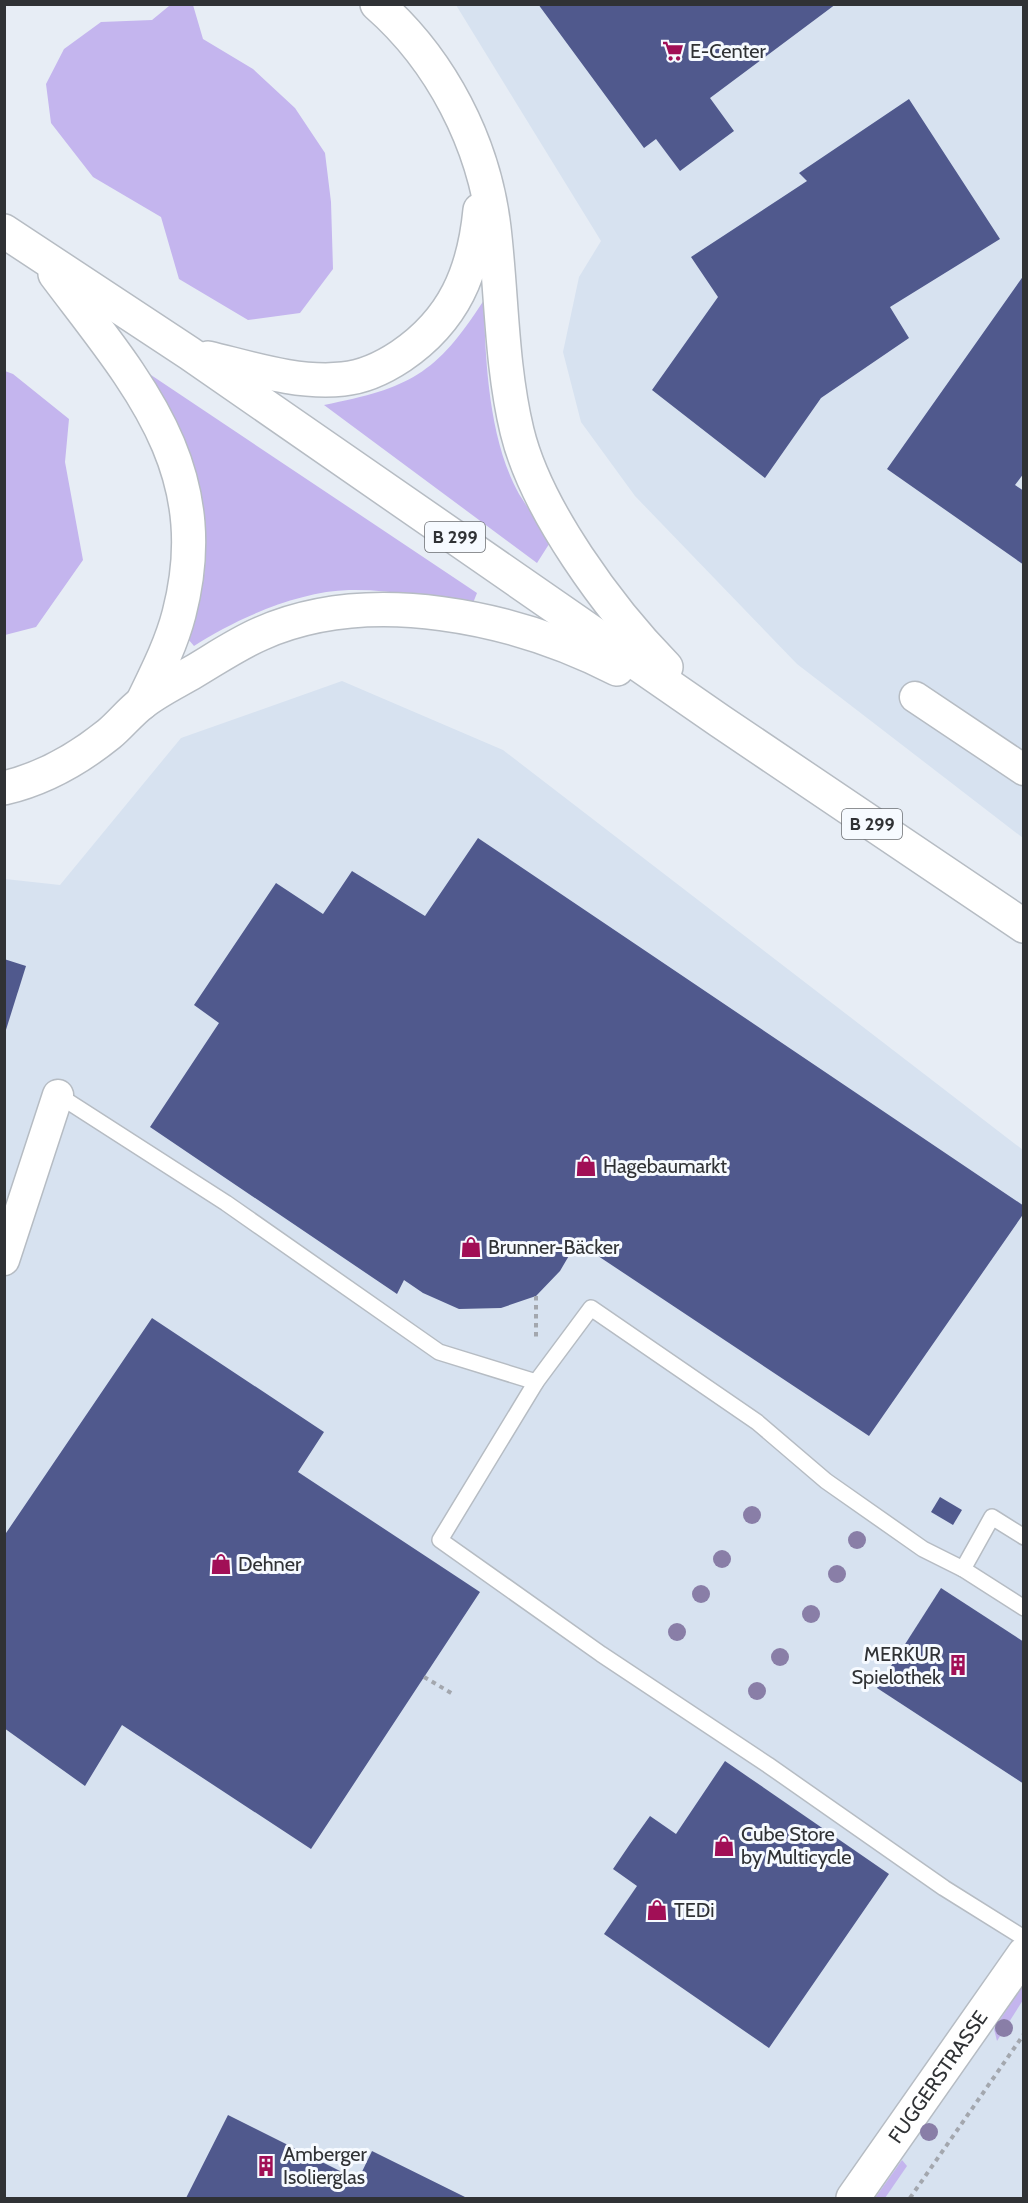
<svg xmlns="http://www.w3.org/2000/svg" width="1028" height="2203" viewBox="0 0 1028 2203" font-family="Cabin,sans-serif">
  <rect width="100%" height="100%" fill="#e7edf5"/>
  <g fill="#d7e2f0">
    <path d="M456 5H1023V838L797 664 635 496 581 422 563 352 579 277 601 241Z"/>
    <path d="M342 681 503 750 1023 1150V2198H5V879L60 885 181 738Z"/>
  </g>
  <g fill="#c4b5ee">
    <path d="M193 5 203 39 253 69 295 108 325 153 331 202 333 269 300 313 248 320 179 279 161 217 93 177 51 123 46 84 64 49 101 22 152 20 169 6Z"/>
    <path d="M484 300C485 361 489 440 519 494 529 510 540 525 551 541L537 563 324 405C409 388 436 375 484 300Z"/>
    <path d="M5 371 13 374 69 419 65 462 83 560 36 627 5 635Z"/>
    <path d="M148 373 477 593 473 603C432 598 390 589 349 590 299 591 235 619 194 646L188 639C228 530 194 470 148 373Z"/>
    <path d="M1023 1985V2000L997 2041 994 2029Z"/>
    <path d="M902 2160 907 2166 885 2198H875Z"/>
  </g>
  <g fill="#50598d">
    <path d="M538 4H836L710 98 734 131 680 171 656 139 644 148Z"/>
    <path d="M909 99 1000 239 890 307 909 338 821 398 765 478 652 390 718 297 691 257 807 181 799 173Z"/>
    <path d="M1024 275V473L1015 485 1024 491V565L887 469Z"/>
    <path d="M478 838 1024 1206V1213L869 1436 577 1242 560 1271 536 1296 501 1308 459 1309 423 1293 404 1280 397 1294 150 1127 219 1023 194 1005 276 883 323 914 352 871 425 916Z"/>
    <path d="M4 959 26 966 5 1033H4Z"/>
    <path d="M152 1318 324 1432 298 1472 480 1592 311 1849 122 1725 85 1786 4 1728V1536Z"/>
    <path d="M940 1497 962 1510 953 1525 931 1512Z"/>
    <path d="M941 1588 1024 1642V1784L877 1688Z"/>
    <path d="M725 1761 889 1874 769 2048 604 1934 637 1886 613 1869 630 1844 650 1816 676 1834Z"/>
    <path d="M228 2115 358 2180 372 2151 467 2198H186Z"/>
  </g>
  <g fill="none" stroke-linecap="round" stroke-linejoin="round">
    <defs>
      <g id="service">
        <path d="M58 1095 226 1203 439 1352 536 1382"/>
        <path d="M963 1569 992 1517 1024 1537"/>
        <path d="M1024 1608 963 1569 923 1549 826 1481 757 1422 591 1308 536 1382 440 1540 601 1654 768 1765 944 1888 1024 1938"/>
      </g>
      <g id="minor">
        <path d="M915 697 1024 770"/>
        <path d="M4 1260 58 1095"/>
      </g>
      <g id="tertiary">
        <path id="s1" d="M853 2198 1024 1954"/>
      </g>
      <g id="trunk">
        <path d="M377 4C441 60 484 143 494 228 502 296 501 364 517 431 536 510 610 610 666 667"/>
        <path d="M4 231 189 353 720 721 1024 926"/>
        <path d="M55 274C136 382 217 468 179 614 171 645 156 674 142 703"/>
        <path d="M208 358C250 368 298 384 343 379 364 377 383 368 401 356 454 320 474 272 480 210"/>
        <path d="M4 788C43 779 78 759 109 734 120 725 130 712 142 703 157 691 176 682 193 672 215 659 237 644 260 634 370 585 515 617 617 669"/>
      </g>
    </defs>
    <use href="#service" stroke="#b6bcc3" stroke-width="18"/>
    <use href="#minor" stroke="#b6bcc3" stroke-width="33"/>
    <use href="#tertiary" stroke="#b6bcc3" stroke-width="36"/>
    <use href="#trunk" stroke="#b6bcc3" stroke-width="36"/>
    <g stroke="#a3a7ae" stroke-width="4" stroke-dasharray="4.5 4.5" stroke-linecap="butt">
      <path d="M536 1296V1337"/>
      <path d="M424 1677 453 1694"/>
      <path d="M910 2198 1024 2034"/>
    </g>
    <use href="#service" stroke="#fff" stroke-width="15"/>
    <use href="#minor" stroke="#fff" stroke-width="30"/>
    <use href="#tertiary" stroke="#fff" stroke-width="33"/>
    <use href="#trunk" stroke="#fff" stroke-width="33"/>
  </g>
  <g fill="#897ea7">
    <circle cx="752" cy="1515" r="9"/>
    <circle cx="857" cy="1540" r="9"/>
    <circle cx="722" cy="1559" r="9"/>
    <circle cx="837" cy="1574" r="9"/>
    <circle cx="701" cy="1594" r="9"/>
    <circle cx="811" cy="1614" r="9"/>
    <circle cx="677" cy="1632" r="9"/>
    <circle cx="780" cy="1657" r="9"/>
    <circle cx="757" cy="1691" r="9"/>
    <circle cx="1004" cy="2028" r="9"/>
    <circle cx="929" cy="2132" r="9"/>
  </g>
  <defs>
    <symbol id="supermarket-bare" viewBox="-9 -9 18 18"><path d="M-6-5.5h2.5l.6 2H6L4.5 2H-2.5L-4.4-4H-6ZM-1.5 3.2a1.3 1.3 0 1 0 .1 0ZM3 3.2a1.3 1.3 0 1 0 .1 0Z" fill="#a10f56" stroke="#f6faff" stroke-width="2.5" paint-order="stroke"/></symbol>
    <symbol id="shop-bare" viewBox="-9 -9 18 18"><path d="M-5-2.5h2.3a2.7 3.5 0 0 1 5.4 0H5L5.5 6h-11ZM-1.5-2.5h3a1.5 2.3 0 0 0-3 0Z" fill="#a10f56" stroke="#f6faff" stroke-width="2.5" paint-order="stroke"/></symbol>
    <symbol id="building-bare" viewBox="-9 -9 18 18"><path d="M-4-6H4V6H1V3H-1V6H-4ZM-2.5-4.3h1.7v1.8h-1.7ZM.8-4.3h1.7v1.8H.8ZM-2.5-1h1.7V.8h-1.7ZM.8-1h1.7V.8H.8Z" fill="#a10f56" stroke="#f6faff" stroke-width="2.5" paint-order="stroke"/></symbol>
  </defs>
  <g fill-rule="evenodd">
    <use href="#supermarket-bare" x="658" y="36" width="30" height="30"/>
    <use href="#shop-bare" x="571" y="1151" width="30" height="30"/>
    <use href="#shop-bare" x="456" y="1232" width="30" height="30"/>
    <use href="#shop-bare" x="206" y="1549" width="30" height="30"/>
    <use href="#building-bare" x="943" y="1650" width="30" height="30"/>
    <use href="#shop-bare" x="709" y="1831" width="30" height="30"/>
    <use href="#shop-bare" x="642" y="1895" width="30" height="30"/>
    <use href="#building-bare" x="251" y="2151" width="30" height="30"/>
  </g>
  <g text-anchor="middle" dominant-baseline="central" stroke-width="6" stroke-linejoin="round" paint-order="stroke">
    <g fill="#f6faff" stroke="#6b6e72" stroke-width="1.5">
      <rect x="425" y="522" width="60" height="30" rx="4.5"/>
      <rect x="842" y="809" width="60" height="30" rx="4.5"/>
    </g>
    <g font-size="18" font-weight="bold" fill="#303235">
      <text x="455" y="537">B 299</text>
      <text x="872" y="824">B 299</text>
    </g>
    <g font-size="20" fill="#303235" stroke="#f6faff" text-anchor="start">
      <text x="690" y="51">E-Center</text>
      <text x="603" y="1166">Hagebaumarkt</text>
      <text x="488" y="1247">Brunner-Bäcker</text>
      <text x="238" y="1564">Dehner</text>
      <text x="941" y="1654" text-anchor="end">MERKUR<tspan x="941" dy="23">Spielothek</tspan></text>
      <text x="741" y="1834">Cube Store<tspan x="741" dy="23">by Multicycle</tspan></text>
      <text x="674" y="1910">TEDi</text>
      <text x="283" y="2154">Amberger<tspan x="283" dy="23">Isolierglas</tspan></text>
    </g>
    <g font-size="20" fill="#303235" stroke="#f6faff">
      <text stroke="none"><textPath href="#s1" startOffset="148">FUGGERSTRASSE</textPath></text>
    </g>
  </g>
  <rect width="1028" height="2203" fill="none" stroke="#303235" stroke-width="12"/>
</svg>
